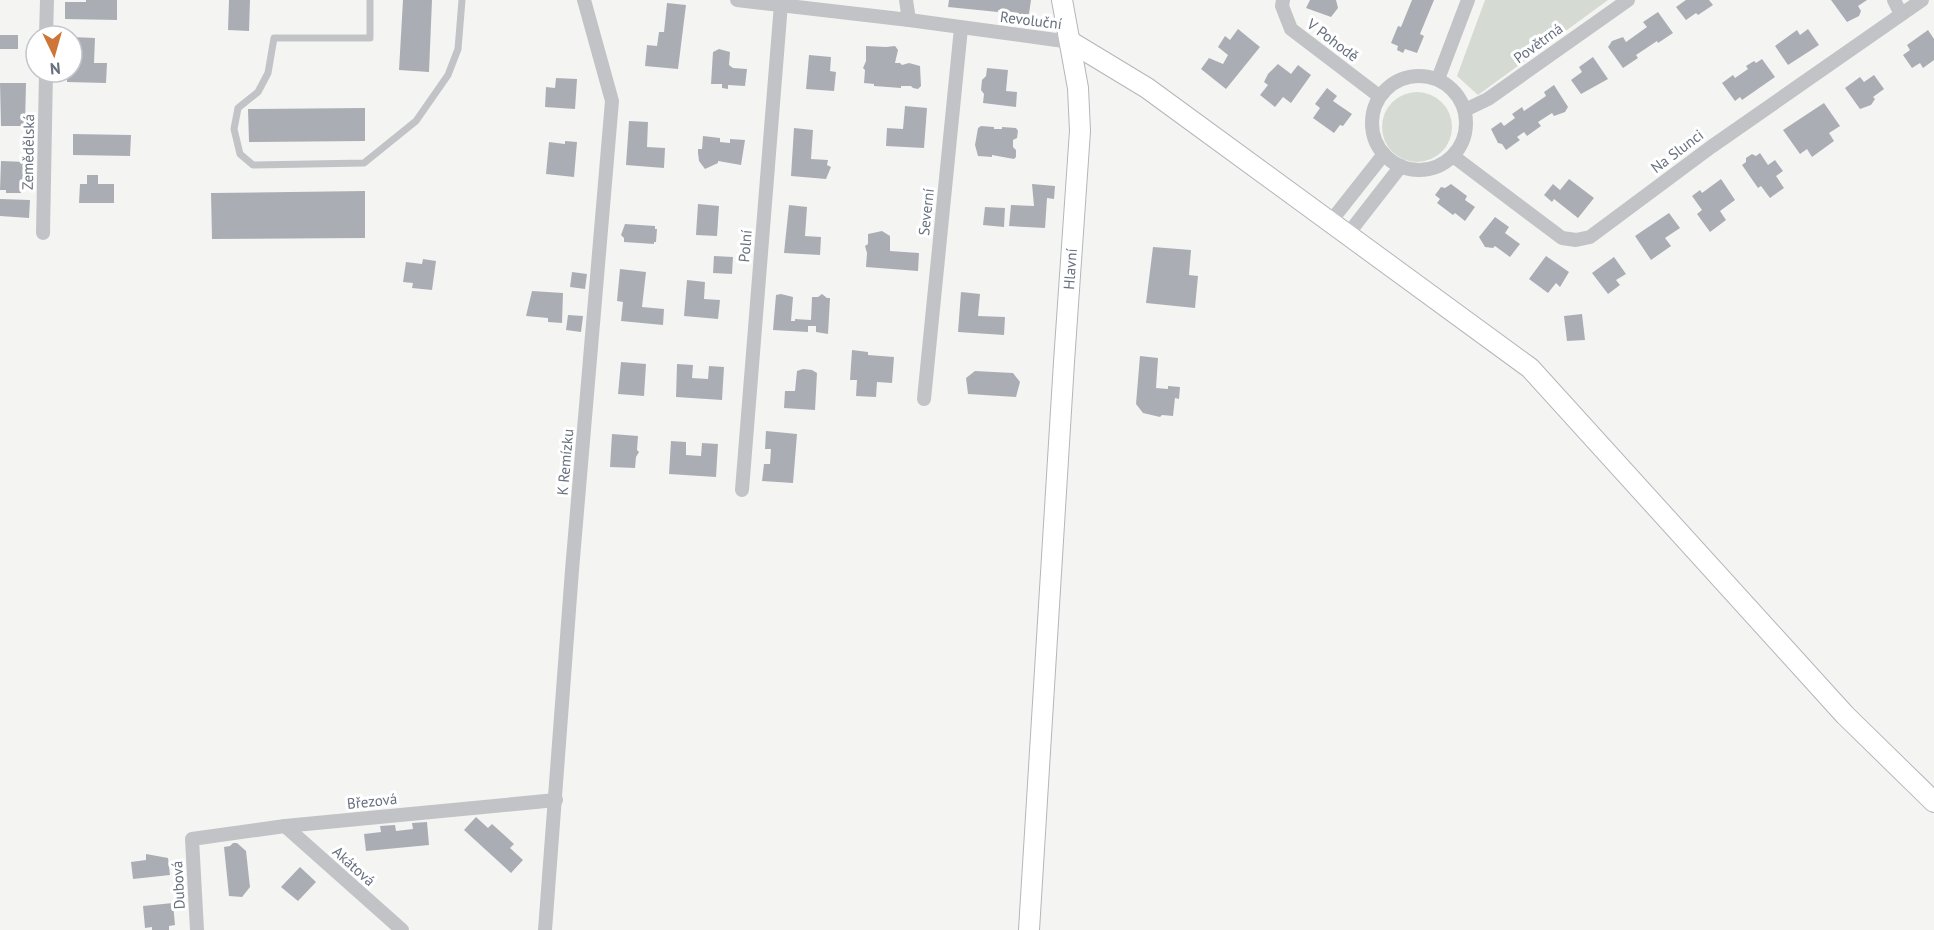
<svg xmlns="http://www.w3.org/2000/svg" width="1934" height="930" viewBox="0 0 1934 930" font-family="'PT Sans',sans-serif">
  <rect width="100%" height="100%" fill="#f4f5f2"/>
  <g fill="#d5dbd3">
    <path d="M1485 0H1608L1478 95 1457 76Z"/>
    <circle cx="1417" cy="127" r="35"/>
  </g>
  <g fill="#aaaeb4">
    <path d="M86 0H117V20L65 19V2H86Z"/>
    <path d="M229 0H250L249 31 228 30Z"/>
    <path d="M403 0H432L429 72 399 70Z"/>
    <path d="M949 0H1031L1029 14 1019 15V13L998 10V12L948 7Z"/>
    <path d="M1310 0H1336L1338 8 1331 17 1306 8Z"/>
    <path d="M1412 0H1434L1420 34 1424 36 1417 53 1405 49 1403 53 1397 50 1398 46 1391 43 1398 26 1401 27Z"/>
    <path d="M1686 0H1709L1713 5 1698 15 1696 13 1686 20 1676 7Z"/>
    <path d="M1831 0H1867L1858 6 1861 11 1859 16 1847 22Z"/>
    <path d="M667 3 686 5 678 69 645 66 647 45 657 46 659 32H664Z"/>
    <path d="M1658 12 1673 33 1658 43 1657 41 1636 55 1638 58 1623 68 1608 47 1612 41 1623 37 1626 42 1647 27 1643 22Z"/>
    <path d="M1238 29 1260 47 1226 89 1201 69 1209 58 1223 64 1228 55 1218 47 1225 36 1230 40Z"/>
    <path d="M1808 29 1819 45 1788 65 1775 46 1797 30 1800 35Z"/>
    <path d="M1928 30 1934 39V60L1923 68 1920 63 1912 68 1903 55 1910 50 1907 45Z"/>
    <rect x="0" y="35" width="18" height="14"/>
    <path d="M72 37 95 38 94 63H107L106 83 67 82V72H72V62H75V57H72Z"/>
    <path d="M866 46 886 47 895 46 898 50 895 63H900L902 65 909 63 920 66 921 86 918 89 913 88 911 86H901V88L874 86V84L864 83 865 70 863 68 866 61Z"/>
    <path d="M719 49 730 52 729 65 733 68 747 69 745 86 728 85V89L722 88V84H711L713 52Z"/>
    <path d="M809 55 831 57 830 71 836 72 834 91 806 89Z"/>
    <path d="M1593 57 1608 79 1581 94 1571 80 1582 72 1579 67Z"/>
    <path d="M1762 59 1775 77 1742 100 1740 97 1735 101 1722 83 1733 75 1735 78 1748 69 1746 66 1754 61 1756 63Z"/>
    <path d="M1278 64 1291 74 1298 65 1311 75 1291 103 1283 97 1275 107 1260 95 1268 85 1264 82 1268 74Z"/>
    <path d="M987 68 1008 70 1006 91 1017 92 1016 107 983 103 984 94 981 90 982 80 986 76Z"/>
    <path d="M1874 75 1884 89 1873 97 1875 99 1871 105 1860 109 1845 88 1860 77 1864 82Z"/>
    <path d="M556 78 577 79 575 109 545 107 546 87 555 88Z"/>
    <path d="M0 83H26L25 126H1Z"/>
    <path d="M1554 85 1568 107 1565 112 1554 116 1552 113 1538 122 1541 126 1527 136 1524 132 1517 137 1520 140 1506 150 1502 144 1498 143 1491 129 1501 122 1504 126 1515 118 1512 114 1522 107 1524 111 1546 96 1544 92Z"/>
    <path d="M1327 88 1337 96 1333 101 1352 114 1343 126 1340 125 1334 133 1313 118 1320 108 1315 104Z"/>
    <path d="M1824 103 1840 126 1829 133 1834 141 1812 157 1807 149 1800 154 1783 130Z"/>
    <path d="M905 106 927 108 924 148 886 146 887 128 903 129Z"/>
    <path d="M365 108V141L249 142 248 109Z"/>
    <path d="M629 121 648 122 647 147 665 148 664 168 626 165Z"/>
    <path d="M981 126 994 127V129H1002V127L1016 128 1018 131 1017 138 1013 140V147L1016 150V157L1014 159 992 155V157L978 156 975 145 978 128Z"/>
    <path d="M794 128 813 130 811 159 828 160 827 165 831 167 826 179 791 176Z"/>
    <path d="M73 134 131 135 130 156 73 155Z"/>
    <path d="M703 136 720 138V142L730 143V139L745 140 741 165 718 161V163L705 169 699 161 698 153V149H702Z"/>
    <path d="M565 141 577 142 574 177 546 174 549 142 565 144Z"/>
    <path d="M1760 153 1768 165 1775 160 1783 171 1776 176 1784 188 1770 198 1761 186 1758 188 1742 165 1746 162V158L1752 154 1756 156Z"/>
    <path d="M1 161 26 162V190H21V193H6V190H0Z"/>
    <path d="M87 175H98V184H114V203H79L80 184H87Z"/>
    <path d="M1569 179 1594 198 1578 218 1554 199 1552 202 1544 195 1553 184 1560 190Z"/>
    <path d="M1721 179 1735 200 1720 211 1726 220 1710 232 1697 214 1702 210 1692 196 1700 190 1702 193Z"/>
    <path d="M1032 184 1055 186 1054 199 1047 198 1045 228 1009 226 1011 205 1034 206Z"/>
    <path d="M1451 184 1467 196 1465 200 1475 207 1465 221 1455 213 1453 215 1437 203 1440 199 1435 195 1441 187 1445 188Z"/>
    <path d="M365 191V238L212 239 211 193Z"/>
    <path d="M0 199 30 200 29 218 0 216Z"/>
    <path d="M698 204 719 206 717 236 696 235Z"/>
    <path d="M789 205 807 207 805 236 821 237 820 255 784 253Z"/>
    <path d="M985 207 1005 208 1004 227 983 225Z"/>
    <path d="M1669 213 1680 228 1665 238 1671 246 1651 260 1635 236Z"/>
    <path d="M1495 217 1509 227 1505 233 1520 244 1510 257 1495 246 1493 248 1485 247 1479 237Z"/>
    <path d="M625 224 655 226V229H657L656 242H654V244L624 242V238L621 235Z"/>
    <path d="M882 231 890 236V251L919 253 918 271 866 267 867 253 865 246 868 244V234Z"/>
    <path d="M1153 247 1191 250 1189 275 1198 276 1195 308 1146 303Z"/>
    <path d="M714 256 733 257 732 274 713 273Z"/>
    <path d="M1546 256 1569 272 1560 287 1556 283 1548 293 1529 279Z"/>
    <path d="M1614 257 1626 274 1616 280 1620 285 1608 294 1592 273Z"/>
    <path d="M423 259 436 261 432 290 412 288 413 283 403 282 406 262 422 264Z"/>
    <path d="M620 269 646 272 642 307 664 309 663 325 621 321 623 302 617 301Z"/>
    <path d="M572 272 587 274 585 289 570 287Z"/>
    <path d="M687 280 705 282 704 299 720 300 718 319 684 316Z"/>
    <path d="M532 291 563 293 562 323 548 322V318L526 316Z"/>
    <path d="M961 292 980 294 978 316 1005 317 1004 335 958 332Z"/>
    <path d="M781 294 793 297 791 321H795V319L811 320 812 297H818L822 294 827 298H830L828 334 816 332V326H808V332L773 330 776 295Z"/>
    <path d="M1582 314 1585 340 1567 341 1564 316Z"/>
    <path d="M568 315 583 316 581 332 566 330Z"/>
    <path d="M852 350 868 352V355L894 357 892 383 877 382 876 397 856 396 857 380H850Z"/>
    <path d="M1140 356 1158 358 1156 388 1168 389V386L1180 387 1179 399 1175 398 1173 416 1162 415 1160 417 1143 413 1136 404Z"/>
    <path d="M621 362 646 364 644 396 618 394Z"/>
    <path d="M677 364 693 365 692 378 708 379 709 366 724 367 722 400 676 397Z"/>
    <path d="M803 369 812 370 817 373 815 410 784 408 785 391H795L797 371Z"/>
    <path d="M975 371 1013 373 1020 382 1016 397 968 394 966 378Z"/>
    <path d="M766 431 797 434 793 483 762 481 764 464H770L771 449H765Z"/>
    <path d="M612 434 638 436 637 450 639 452 636 457 635 468 610 467Z"/>
    <path d="M671 441 686 442V455L701 456 702 443 718 444 716 477 669 474Z"/>
    <path d="M476 817 488 828 492 824 514 844 510 848 523 860 511 873 464 830Z"/>
    <path d="M427 822 429 845 366 851 364 834 381 832 380 826 395 825 396 831 413 829 412 823Z"/>
    <path d="M233 843H237L246 851 250 887 242 897 229 896 224 847 230 846Z"/>
    <path d="M146 854 168 858 170 875 133 879 131 862 146 860Z"/>
    <path d="M300 867 316 882 298 901 281 887Z"/>
    <path d="M173 903 175 925 169 926V930H152V927L145 928 143 906Z"/>
  </g>
  <g fill="none" stroke-linecap="round" stroke-linejoin="round">
    <defs>
      <g id="secondary">
        <path d="M1071 42 1147 88 1530 368 1845 715 1934 802"/>
        <path d="M1029 930 1064 362 1080 131 1078 88 1062 0"/>
      </g>
    </defs>
    <use href="#secondary" stroke="#b3b6bb" stroke-width="22"/>
    <path stroke="#c1c3c6" stroke-width="7" d="M370 0V38H274L268 73 258 92 238 108 234 129 240 154 253 165 364 163 416 121 448 75 458 49 462 0"/>
    <g stroke="#c1c3c6" stroke-width="14">
      <path d="M737 0 909 20 1071 42"/>
      <path d="M906 0 909 20"/>
      <path d="M1283 0 1282 6 1291 29 1379 96"/>
      <path d="M1894 0 1901 14"/>
      <path d="M46 36 47 0"/>
      <circle cx="1419" cy="123" r="47"/>
      <path d="M1438 79 1468 0"/>
      <path d="M1465 110 1488 99 1628 0"/>
      <path d="M1453 156 1562 238 1576 240 1590 237 1711 147 1922 0"/>
      <path d="M1331 221 1384 154"/>
      <path d="M43 233 46 72"/>
      <path d="M1348 234 1401 166"/>
      <path d="M924 399 961 28"/>
      <path d="M742 490 781 4"/>
      <path d="M285 826 402 930"/>
      <path d="M197 930 192 839 285 826 556 800"/>
      <path d="M545 930 572 570 612 101 584 0"/>
    </g>
    <use href="#secondary" stroke="#fff" stroke-width="20"/>
  </g>
  <g text-anchor="middle" dominant-baseline="central" stroke-width="6" stroke-linejoin="round" paint-order="stroke">
    <g font-size="15" fill="#67707f" stroke="#fff">
      <text transform="translate(1031 20) rotate(7)">Revoluční</text>
      <text transform="translate(1333 40) rotate(37)">V Pohodě</text>
      <text transform="translate(1538 43) rotate(-36)">Povětrná</text>
      <text transform="translate(1677 151) rotate(-37)">Na Slunci</text>
      <text transform="translate(28 152) rotate(-89)">Zemědělská</text>
      <text transform="translate(926 212) rotate(-84)">Severní</text>
      <text transform="translate(745 246) rotate(-85)">Polní</text>
      <text transform="translate(1070 269) rotate(-86)">Hlavní</text>
      <text transform="translate(565 462) rotate(-85)">K Remízku</text>
      <text transform="translate(372 801) rotate(-6)">Březová</text>
      <text transform="translate(354 866) rotate(42)">Akátová</text>
      <text transform="translate(178 885) rotate(-93)">Dubová</text>
    </g>
  </g>
  <g transform="translate(54 54) rotate(175)"><circle r="28" fill="#ffffff" stroke="#c2c6cc" stroke-width="1.5"/>
  <path d="M0-4.5L10 22L0 15L-10 22Z" fill="#ce7538"/>
  <text y="-9" font-size="16" font-weight="bold" text-anchor="middle" fill="#67707f">N</text>
  </g>
</svg>
